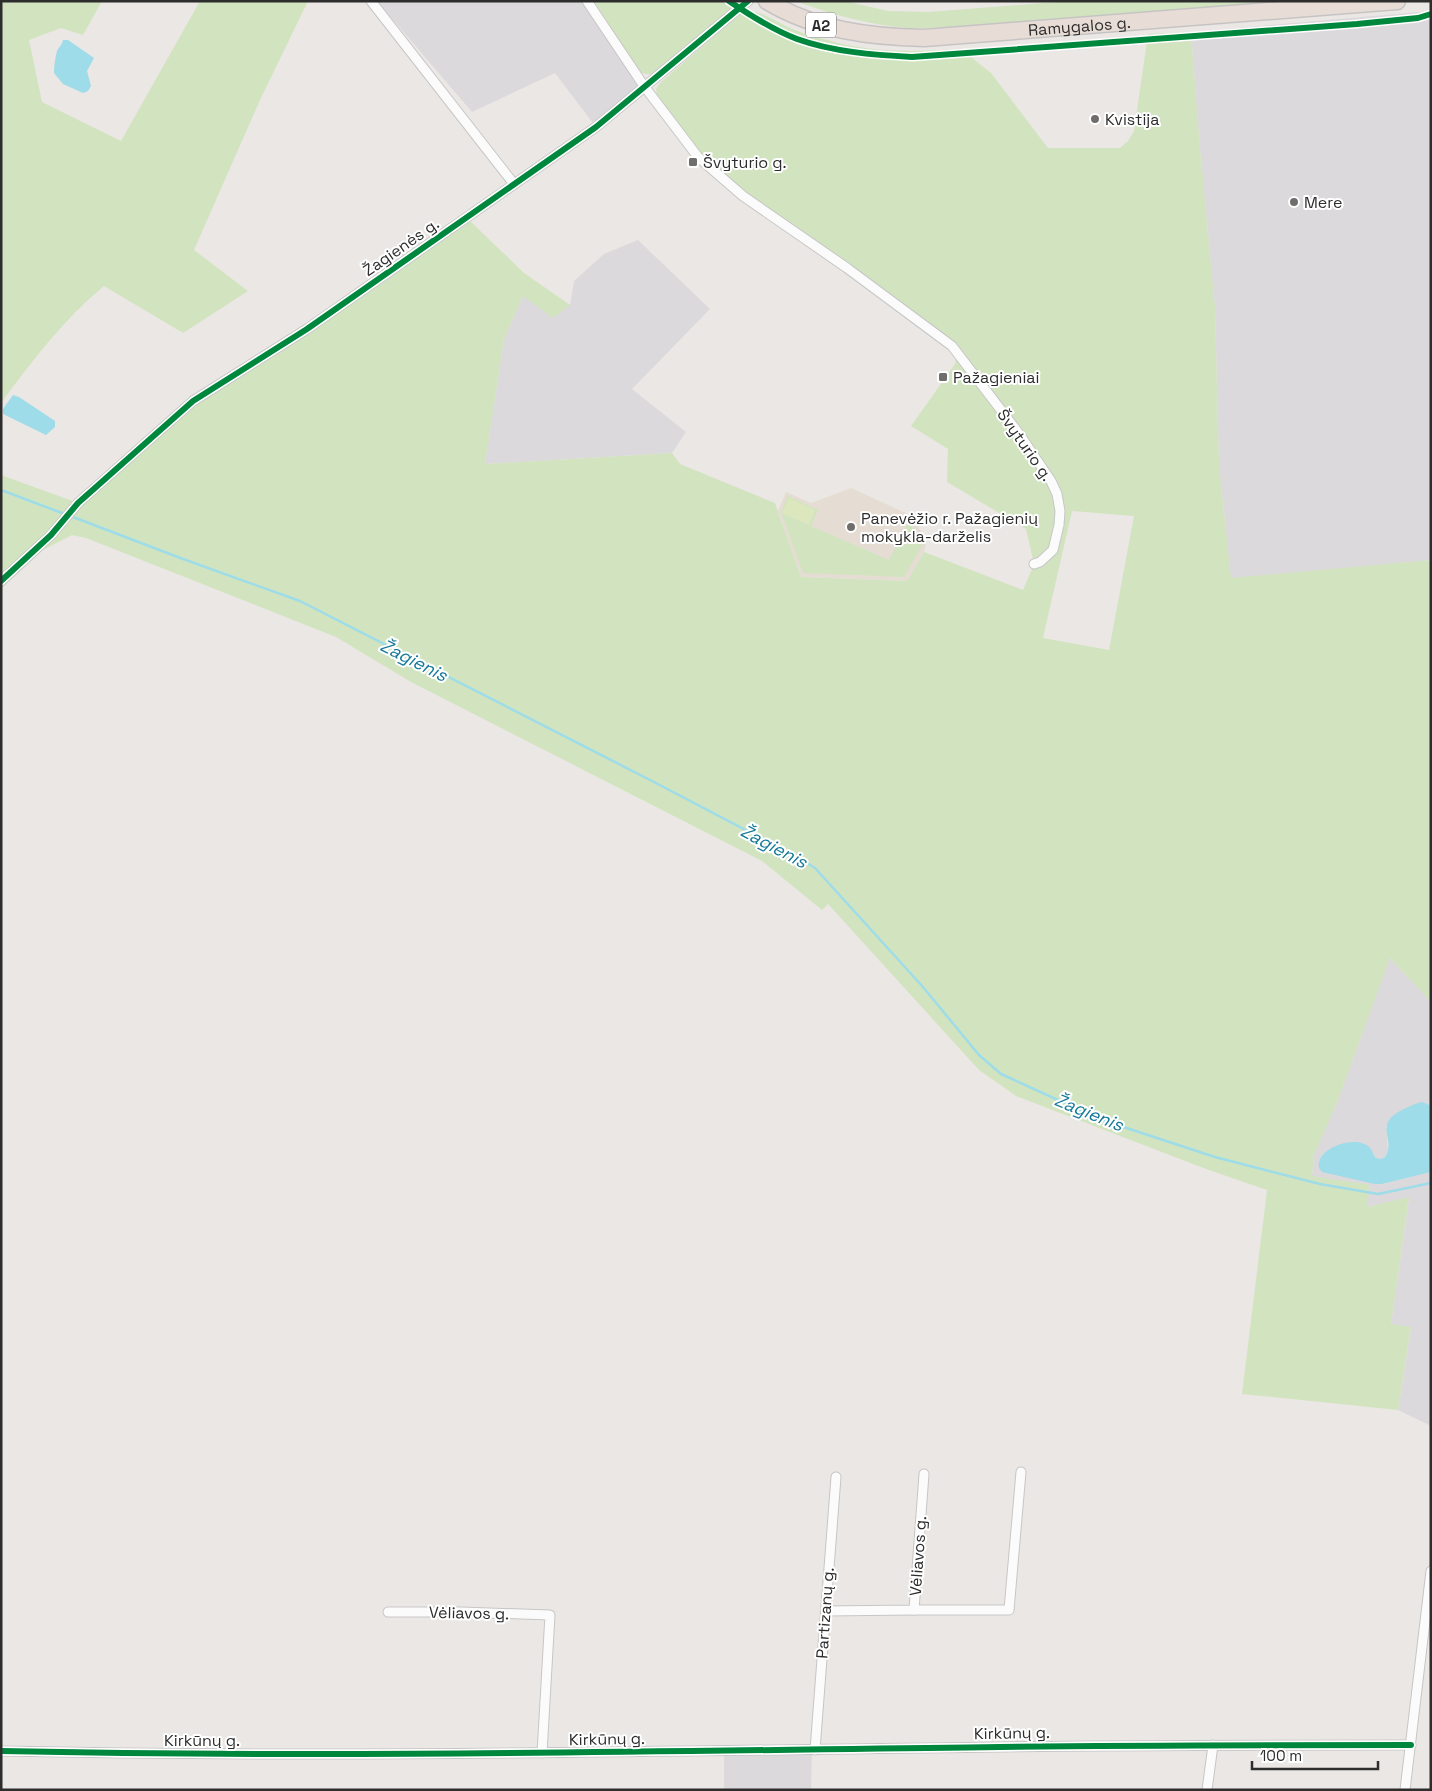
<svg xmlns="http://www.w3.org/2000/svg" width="1432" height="1791" viewBox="0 0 1432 1791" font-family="'Space Grotesk',sans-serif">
  <rect width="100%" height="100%" fill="#ebe7e4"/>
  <g fill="#dbd9db">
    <path d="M377 1H587L644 86 596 127 555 73 472 112Z"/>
    <path d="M1431 11V560L1231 579 1219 465 1215 308 1199 138 1191 32Z"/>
    <path d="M638 240 710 309 632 389 686 432 672 453 485 464 504 339 523 296 570 305 574 281 604 254Z"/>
    <path d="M1390 958 1431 1002V1106L1423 1102 1386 1126 1388 1150 1384 1158 1379 1159 1375 1157 1370 1148 1375 1184H1382L1431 1172V1426L1398 1410 1411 1328 1391 1324 1409 1198 1366 1207 1312 1176 1314 1155 1338 1100Z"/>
    <path d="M812 1750 811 1790H724V1751Z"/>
  </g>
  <path fill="#e5ddd3" d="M851 488 910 515 927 540 924 552 908 581 801 577 778 511 786 492 811 503Z"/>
  <g fill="#d2e4bf" fill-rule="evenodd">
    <path d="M1 1H102L83 35 61 28 29 40 42 102 121 141 200 1H308L260 100 194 250 248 291 183 333 104 286C64 319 32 361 1 403Z"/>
    <path d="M594 1H733V2L731 8 724 14 655 73C649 75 645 75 639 71Z"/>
    <path d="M795 1H845L888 11 928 12 1069 1H1292L949 27C935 27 921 29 907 28 868 25 831 14 795 1Z"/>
    <path d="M751 11C765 13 777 22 790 28 801 33 815 37 827 40 870 53 916 52 961 49L991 73 1048 148H1120L1128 141 1134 131 1148 34 1191 32 1199 138 1215 308 1219 465 1231 578 1431 560V1002L1390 958 1338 1100 1314 1155 1312 1176 1370 1185 1367 1207 1409 1197 1391 1324 1411 1327 1398 1410 1242 1394 1267 1190 1206 1169 1016 1096 979 1070 828 904 822 910 762 861 411 682 336 637 86 538 72 535 43 550 1 589V475L78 503 203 397 468 219 524 273 570 305 553 318 523 296 504 339 485 464 672 453 680 464 775 503 801 577 907 581 924 552 1023 590 1034 564 1026 529 947 482 948 449 911 426 955 364 957 353 892 301H901L753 197 711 164 691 144 657 95 656 89 660 83 741 13ZM1072 511 1134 516 1109 650 1043 638Z"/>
    <path d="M788 496 818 510 811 526 889 560 908 522 924 542 904 577 803 573 781 512Z"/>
  </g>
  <path fill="#dce7be" d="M789 498 815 510 809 525 782 513Z"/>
  <g fill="#9ddce8">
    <path d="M63 40H68L94 58 87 71 91 86 88 91 83 93 63 84 54 73C54 66 55 59 57 51 59 47 62 45 63 40Z"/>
    <path d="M13 395 19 397 55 421V427L46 435 3 414V409Z"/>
    <path d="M1423 1102 1431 1106V1172L1382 1184H1375L1322 1172 1319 1168C1315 1148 1356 1134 1369 1147 1372 1149 1373 1154 1375 1157L1379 1159 1384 1158C1399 1141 1370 1125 1404 1109 1411 1106 1416 1103 1423 1102Z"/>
  </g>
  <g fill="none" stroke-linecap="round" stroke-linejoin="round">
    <g stroke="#9ddce8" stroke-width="2.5">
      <path d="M1 490 62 513"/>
      <path d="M73 517 183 559 300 601 652 781 797 857 815 868 923 987 979 1055 1001 1074 1102 1120 1215 1157 1265 1170 1320 1184 1378 1194 1431 1183"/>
    </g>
    <defs>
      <g id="street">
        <path d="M371 1 514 184"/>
        <path d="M587 1 644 86 698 157 743 196 847 268 952 346 1020 435 1051 481 1057 494 1060 511 1059 525 1053 550 1040 562 1034 564"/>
        <path d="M1 581 51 535 78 503 193 401 307 329 596 127 748 1"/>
        <path d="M914 1610H1009L1021 1472"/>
        <path d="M826 1611 914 1610 924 1474"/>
        <path d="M388 1612H461L550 1615 542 1753"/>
        <path d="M815 1750 836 1477"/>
        <path d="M1 1751C334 1758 667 1751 1000 1747 1137 1745 1274 1745 1411 1745"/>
        <path d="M1207 1790 1213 1745"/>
        <path d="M1405 1790 1431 1571"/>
      </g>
      <g id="highway">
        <path id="s1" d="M767 1C815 30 870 37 924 38L1397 1"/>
      </g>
    </defs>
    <use href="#street" stroke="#c7c6c6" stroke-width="11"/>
    <use href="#highway" stroke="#c6c4c3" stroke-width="19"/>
    <use href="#street" stroke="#fcfbfb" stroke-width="9"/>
    <use href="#highway" stroke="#e8ddd6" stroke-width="16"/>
    <defs>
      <g id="cycleway">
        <path d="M729 1C751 16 773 30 797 39 833 52 875 55 912 57L1357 24 1418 18 1431 14"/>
        <path d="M1 581 51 535 78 503 193 401 307 329 596 127 748 1"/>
        <path d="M1 1751C334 1758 667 1751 1000 1747 1137 1745 1274 1745 1411 1745"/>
      </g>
    </defs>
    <use href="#cycleway" stroke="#fff" stroke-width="9"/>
    <use href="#cycleway" stroke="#00873e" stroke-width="6"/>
  </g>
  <g fill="#706e6d" stroke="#fff" stroke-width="2">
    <circle cx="1095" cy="119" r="5"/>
    <rect x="688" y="157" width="10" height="10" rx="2.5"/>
    <circle cx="1294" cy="202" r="5"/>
    <rect x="938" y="372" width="10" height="10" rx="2.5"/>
    <circle cx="851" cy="527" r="5"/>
  </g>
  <g text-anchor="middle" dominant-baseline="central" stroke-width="4" stroke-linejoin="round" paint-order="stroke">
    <rect fill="#fff" stroke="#6c6c6c" stroke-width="1" x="806" y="12.5" width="30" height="25" rx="4"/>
    <g font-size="15" font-weight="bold" fill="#2d2d2d">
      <text x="821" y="25">A2</text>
    </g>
    <g font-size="16" fill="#2d2d2d" stroke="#fff">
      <text stroke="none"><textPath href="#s1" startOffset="319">Ramygalos g.</textPath></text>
      <text transform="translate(401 247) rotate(-35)">Žagienės g.</text>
      <text transform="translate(1025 445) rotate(55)">Švyturio g.</text>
      <text transform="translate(918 1556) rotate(-86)">Vėliavos g.</text>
      <text transform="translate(469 1613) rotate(1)">Vėliavos g.</text>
      <text transform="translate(825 1613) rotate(-86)">Partizanų g.</text>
      <text transform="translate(1012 1733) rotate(-1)">Kirkūnų g.</text>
      <text transform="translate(607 1739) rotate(-1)">Kirkūnų g.</text>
      <text x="202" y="1740">Kirkūnų g.</text>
    </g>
    <g font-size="16" fill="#2d2d2d" stroke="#fff" text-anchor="start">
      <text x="1105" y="119">Kvistija</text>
      <text x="703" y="162">Švyturio g.</text>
      <text x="1304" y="202">Mere</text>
      <text x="953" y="377">Pažagieniai</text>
      <text x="861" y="518">Panevėžio r. Pažagienių<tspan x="861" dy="18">mokykla-darželis</tspan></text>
    </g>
    <g font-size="18" font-style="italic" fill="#15799a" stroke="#fff">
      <text transform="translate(414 660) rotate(27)">Žagienis</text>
      <text transform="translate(774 846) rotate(28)">Žagienis</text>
      <text transform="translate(1089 1112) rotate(22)">Žagienis</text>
    </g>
  </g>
  <rect width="1432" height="1791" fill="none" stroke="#2d2d2d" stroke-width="5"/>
  <path d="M1252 1761v8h126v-8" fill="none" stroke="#2d2d2d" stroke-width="2.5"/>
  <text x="1260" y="1761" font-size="15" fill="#2d2d2d" stroke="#ffffff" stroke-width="4" paint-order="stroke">100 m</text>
</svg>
